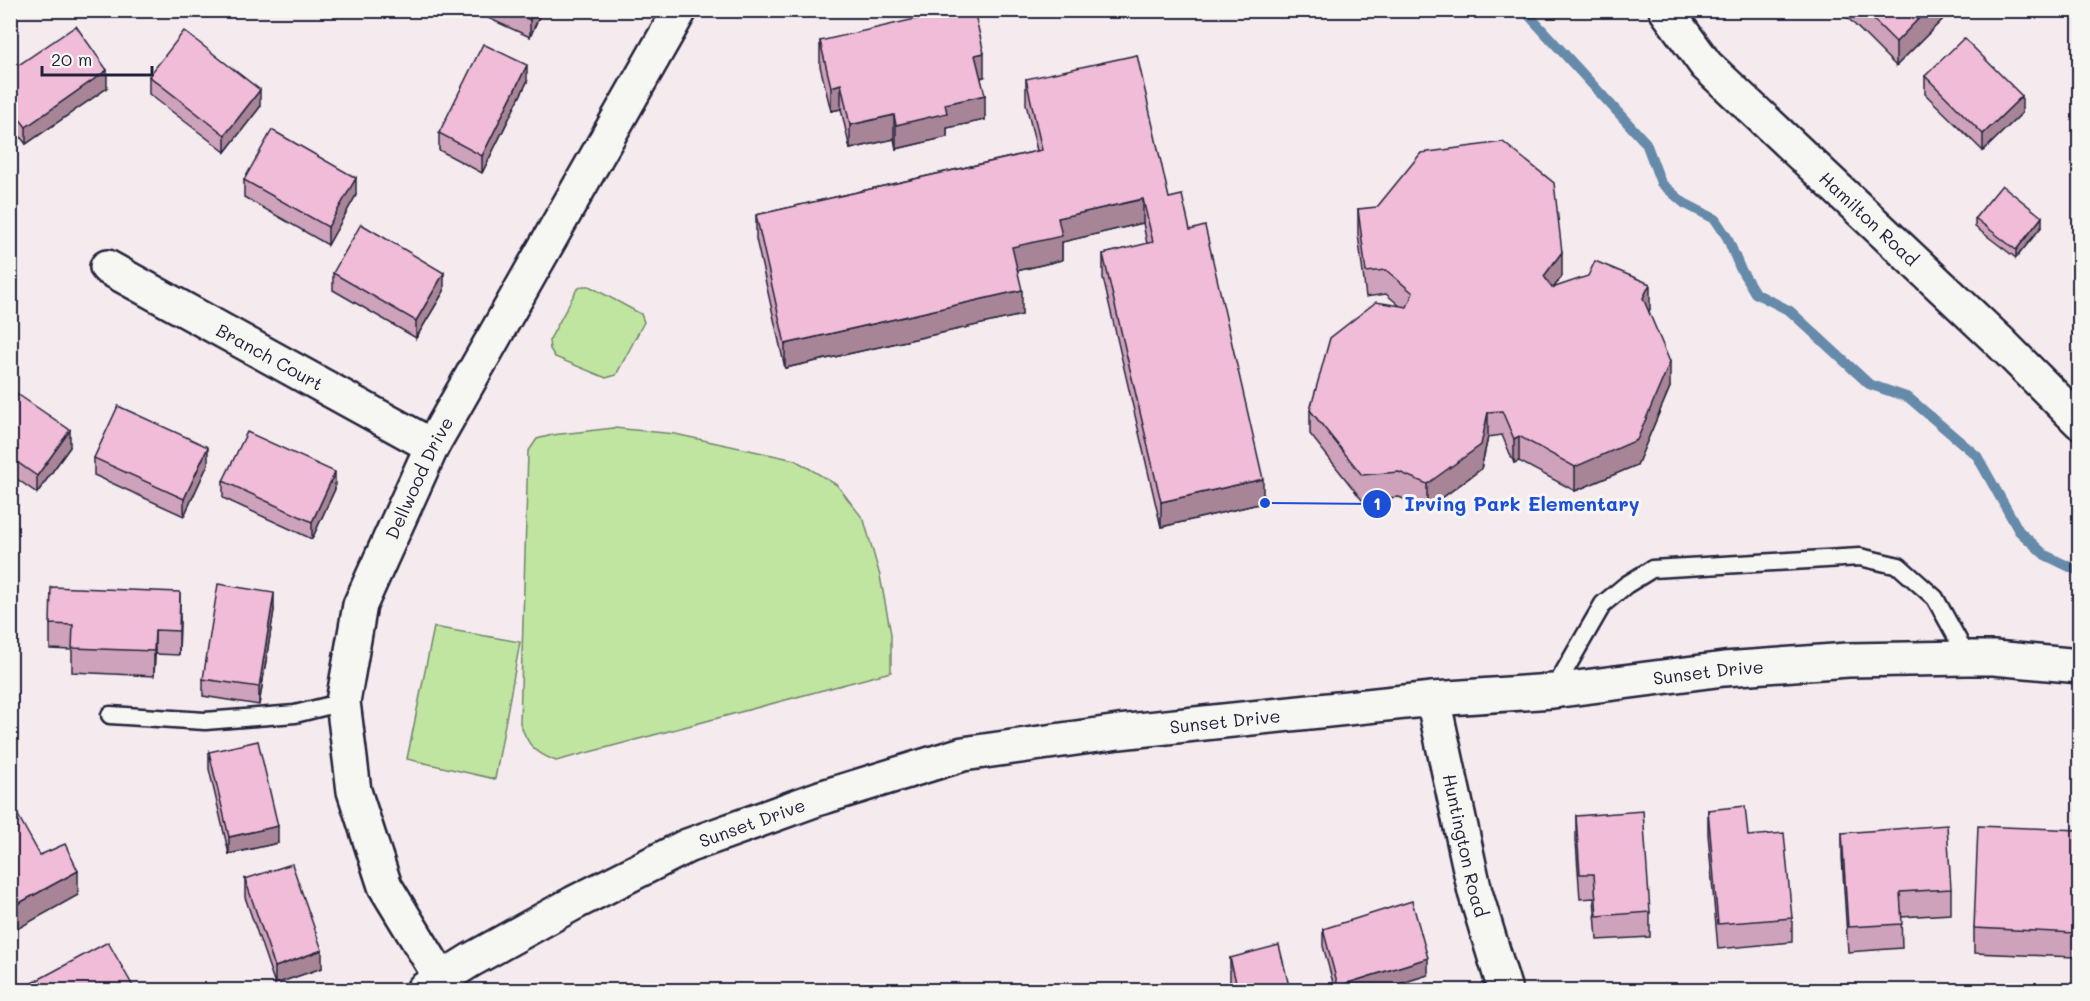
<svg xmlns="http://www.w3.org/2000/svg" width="2090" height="1001" viewBox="0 0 2090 1001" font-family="Mali,sans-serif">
  <rect width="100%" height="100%" fill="#f5eaed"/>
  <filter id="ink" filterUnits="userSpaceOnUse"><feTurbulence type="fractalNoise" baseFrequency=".0167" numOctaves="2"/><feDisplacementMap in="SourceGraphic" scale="12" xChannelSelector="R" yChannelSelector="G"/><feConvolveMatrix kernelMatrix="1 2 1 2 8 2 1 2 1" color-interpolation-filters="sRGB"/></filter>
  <g filter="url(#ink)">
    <g fill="#c0e5a0" stroke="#71846e" stroke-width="1.5">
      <path d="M583 286H589L641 314 644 322 616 375 606 378 555 357 550 349 549 341 577 289Z"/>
      <path d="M614 428 675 434 795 460 837 485 864 520 880 576 891 634V672L556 761C534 752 528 746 520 723L528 452 537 439 552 435Z"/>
      <path d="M434 627 520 642 495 779 407 759Z"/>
    </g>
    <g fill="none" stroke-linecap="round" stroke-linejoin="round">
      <path stroke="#668aaa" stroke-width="10" d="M1524 10 1646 143 1661 183 1684 203 1715 219 1727 237 1740 268 1755 293 1790 311 1869 384 1909 398 1977 456 2019 531 2045 555 2080 572"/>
      <defs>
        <g id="service">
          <path d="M1553 691 1603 604 1626 585 1652 569 1860 557 1899 566 1935 598 1968 658"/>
          <path d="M110 715 205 721 295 714 343 702"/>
        </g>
        <g id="minor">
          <path id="s1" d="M1666 10 1706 65 1998 340 2080 422"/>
          <path id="s2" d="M107 267 432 446"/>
          <path id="s3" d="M1433 699 1475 892 1505 990"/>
          <path id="s4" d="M441 978 385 886 354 791 343 702 360 605 432 446 680 10"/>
          <path id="s5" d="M423 990 471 960 574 903 687 846 820 798 963 754 1119 732 1433 699 1553 691 1724 669 1848 660 1968 658H1994L2080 666"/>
        </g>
      </defs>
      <use href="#service" stroke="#22223b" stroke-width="21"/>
      <use href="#minor" stroke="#22223b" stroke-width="38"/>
      <use href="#service" stroke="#f6f6f2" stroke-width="16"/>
      <use href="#minor" stroke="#f6f6f2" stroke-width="33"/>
    </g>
    <g fill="#cea2ba" stroke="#22223b" stroke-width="1.5">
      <path d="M477 10H542L530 37 477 13Z"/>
      <path d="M1840 10H1948V14L1896 66Z"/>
      <path d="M820 41 984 77 981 78 985 120 947 128V137L896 149 894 139 850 149 841 109 831 111 820 66Z"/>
      <path d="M10 71 107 88 26 144 10 124Z"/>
      <path d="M149 76 260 107 225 152 149 94Z"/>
      <path d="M1925 76 2022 113 1983 151 1925 94Z"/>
      <path d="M1026 79 1169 198 1190 230 1263 503 1161 527 1103 278V254L1147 244 1143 223 1062 242V260L1017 271 1022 315 785 368 756 239V215L1037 151 1026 104Z"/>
      <path d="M527 82 482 173 439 150V133Z"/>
      <path d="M244 180 356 195 328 245 244 197Z"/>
      <path d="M1358 209 1562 276 1554 287 1650 309 1649 311 1670 387 1637 465 1575 491 1519 461 1514 463 1502 435 1488 437 1481 469 1427 509 1399 497 1362 500 1310 434V410L1400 306 1386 294 1366 297 1358 234Z"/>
      <path d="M1975 218 2042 226 2016 258 1975 227Z"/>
      <path d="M333 273 444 291 416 338 333 290Z"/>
      <path d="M10 389 70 447 37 493 10 474Z"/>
      <path d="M94 458 208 464 184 516 94 475Z"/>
      <path d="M223 481 335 489 312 539 223 498Z"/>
      <path d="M274 610 259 705 203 696V679Z"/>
      <path d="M180 617 179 655 155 654 154 676 72 672V650L50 649V624Z"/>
      <path d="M209 752 278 843 229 854 209 769Z"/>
      <path d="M1708 810 1748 836 1792 918V942L1718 949 1708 834Z"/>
      <path d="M1576 816 1650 912V937L1597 940 1594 898 1580 899 1576 841Z"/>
      <path d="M1842 833 1951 889V914L1901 917 1902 948 1848 952 1842 857Z"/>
      <path d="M2079 855 2075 957 1974 953V928Z"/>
      <path d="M245 879 322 968 275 984 245 897Z"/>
      <path d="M1323 929 1428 975 1379 990H1335L1323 946Z"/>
      <path d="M1230 958 1290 990H1232L1230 982Z"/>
    </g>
    <g fill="#a88497" stroke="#22223b" stroke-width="1.5">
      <path d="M535 10H542L530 37V20Z"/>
      <path d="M1927 10H1948V14L1896 66V42Z"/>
      <path d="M984 53V77L975 79V55Z"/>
      <path d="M527 65V82L482 173V156Z"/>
      <path d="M107 70V88L26 144V127Z"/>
      <path d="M841 84V109L831 111V87Z"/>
      <path d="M260 90V107L225 152V135Z"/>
      <path d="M985 95V120L947 128V137L896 149V125L945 104Z"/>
      <path d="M2022 96V113L1983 151V134Z"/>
      <path d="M894 115V139L850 149V125Z"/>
      <path d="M356 178V195L328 245V227Z"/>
      <path d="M1143 199V223L1062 242V260L1012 272V247L1058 218Z"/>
      <path d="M2042 217V226L2016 258V250Z"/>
      <path d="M1562 252V276L1544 301V276Z"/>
      <path d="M444 273V291L416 338V321Z"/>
      <path d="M1650 284V309L1643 323V298Z"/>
      <path d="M1022 290V315L785 368V344Z"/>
      <path d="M1670 362V387L1637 465 1575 491V467Z"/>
      <path d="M1488 412V437L1481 469 1427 509V484Z"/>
      <path d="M70 430V447L37 493V476Z"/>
      <path d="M1519 436V461L1514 463V439Z"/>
      <path d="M208 447V464L184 516V499Z"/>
      <path d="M335 472V489L312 539V522Z"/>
      <path d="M1263 479V503L1161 527V502Z"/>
      <path d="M180 592V617L179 655V631Z"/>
      <path d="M274 593V610L259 705V687Z"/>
      <path d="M155 630V654L154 676V651Z"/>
      <path d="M278 826V843L229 854V837Z"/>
      <path d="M2079 830V855L2075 957V933Z"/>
      <path d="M78 871V895L10 933V908Z"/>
      <path d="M322 950V968L275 984V967Z"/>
      <path d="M1428 958V975L1379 990H1338V986Z"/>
    </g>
    <g fill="#f0bcd8" stroke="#22223b" stroke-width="1.5">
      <path d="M509 10H535L530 20Z"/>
      <path d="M954 10H974L984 53 975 55 985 95 945 104 947 113 896 125 894 115 850 125 841 84 831 87 820 41Z"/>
      <path d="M1864 10H1927L1896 42Z"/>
      <path d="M76 26 107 70 26 127 10 107V71Z"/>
      <path d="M184 31 260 90 225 135 149 76Z"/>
      <path d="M1964 38 2022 96 1983 134 1925 76Z"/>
      <path d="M483 44 527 65 482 156 439 133Z"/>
      <path d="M1137 55 1169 198 1182 195 1190 230 1205 226 1263 479 1161 502 1103 254 1153 242 1143 199 1058 218 1062 236 1012 247 1022 290 785 344 756 215 1042 150 1026 79Z"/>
      <path d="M272 130 356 178 328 227 244 180Z"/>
      <path d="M1503 142 1554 183 1562 252 1544 276 1552 288 1588 276 1595 261 1650 284 1643 298 1670 362 1637 440 1575 467 1519 436 1514 439 1502 411 1488 412 1481 445 1427 484 1399 472 1362 475 1310 410 1330 338 1376 302 1407 307 1413 293 1386 270 1366 272 1358 209 1377 207 1421 153Z"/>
      <path d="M2002 185 2042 217 2016 250 1975 218Z"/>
      <path d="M361 224 444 273 416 321 333 273Z"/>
      <path d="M10 389 70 430 37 476 10 457Z"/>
      <path d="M118 406 208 447 184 499 94 458Z"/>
      <path d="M247 432 335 472 312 522 223 481Z"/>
      <path d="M218 584 274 593 259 687 203 679Z"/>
      <path d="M51 587 180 592 179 631 155 630 154 651 72 648 73 625 50 624Z"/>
      <path d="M258 741 278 826 229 837 209 752Z"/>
      <path d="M10 801 40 855 65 844 78 871 10 908Z"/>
      <path d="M1745 806 1748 836 1784 833 1792 918 1718 924 1708 810Z"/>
      <path d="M1643 811 1650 912 1597 916 1594 874H1580L1576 816Z"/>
      <path d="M1947 825 1951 889 1900 892 1902 924 1848 927 1842 833Z"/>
      <path d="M1978 826 2079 830 2075 933 1974 928Z"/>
      <path d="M292 864 322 950 275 967 245 879Z"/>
      <path d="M1412 901 1428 958 1338 986 1323 929Z"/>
      <path d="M108 942 135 990H19Z"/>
      <path d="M1279 945 1290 990H1238L1230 958Z"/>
    </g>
  </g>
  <g text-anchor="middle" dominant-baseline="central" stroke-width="6" stroke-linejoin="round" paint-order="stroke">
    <g font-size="18" fill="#22223b" stroke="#f6f6f2">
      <text stroke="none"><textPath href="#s1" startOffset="292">Hamilton Road</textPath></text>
      <text stroke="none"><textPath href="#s2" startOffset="186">Branch Court</textPath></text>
      <text stroke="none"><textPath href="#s4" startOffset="536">Dellwood Drive</textPath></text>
      <text stroke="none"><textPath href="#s5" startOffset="1342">Sunset Drive</textPath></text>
      <text stroke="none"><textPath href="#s5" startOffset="856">Sunset Drive</textPath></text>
      <text stroke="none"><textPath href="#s5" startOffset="370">Sunset Drive</textPath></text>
      <text stroke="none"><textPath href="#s3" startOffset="150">Huntington Road</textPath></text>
    </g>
  </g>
  <path fill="none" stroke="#1d4ed8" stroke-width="2" d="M1265 503L1377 504"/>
  <g fill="#1d4ed8" stroke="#f6f6f2" stroke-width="2">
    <circle cx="1265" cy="503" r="6"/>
    <circle cx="1377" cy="504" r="15"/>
  </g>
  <g font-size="18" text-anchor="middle" font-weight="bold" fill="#fff">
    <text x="1377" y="510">1</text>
  </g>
  <g font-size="20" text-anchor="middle" font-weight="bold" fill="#1d4ed8" stroke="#f6f6f2" stroke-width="6" stroke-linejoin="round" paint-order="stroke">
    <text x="1522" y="511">Irving Park Elementary</text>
  </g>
  <rect width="2090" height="1001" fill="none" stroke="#f6f6f2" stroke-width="36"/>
  <rect x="18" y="18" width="2054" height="965" fill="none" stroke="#22223b" stroke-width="2" filter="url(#ink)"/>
  <path d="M42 66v9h110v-9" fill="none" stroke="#22223b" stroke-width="3"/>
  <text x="51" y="66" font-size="18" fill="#22223b" stroke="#f6f6f2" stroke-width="4.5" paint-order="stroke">20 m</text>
</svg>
